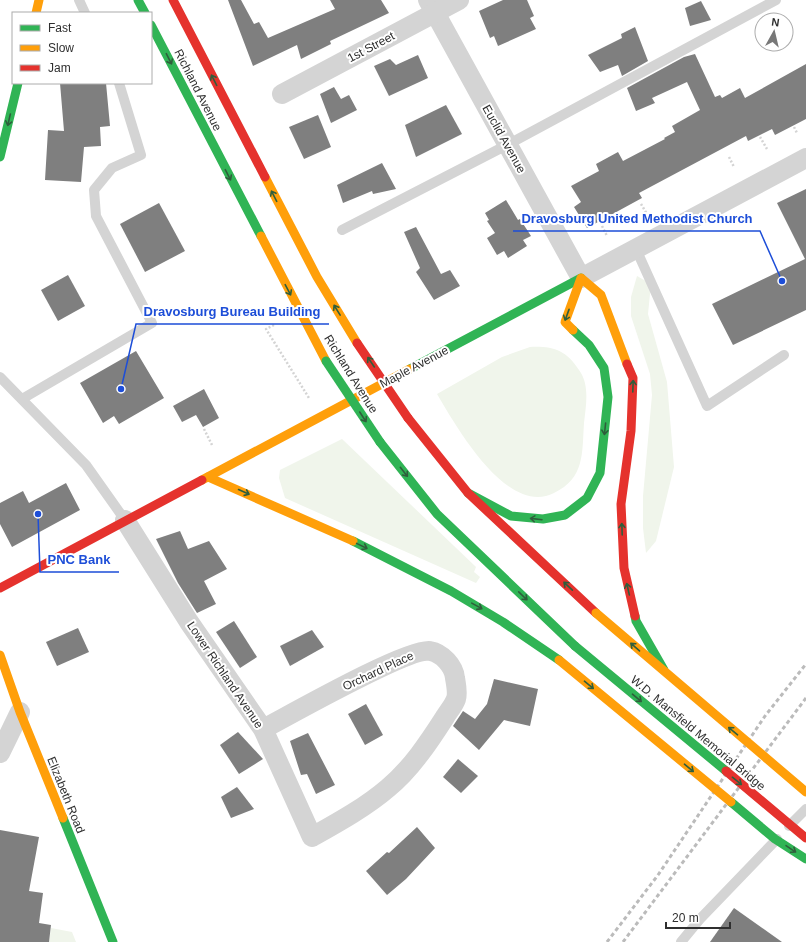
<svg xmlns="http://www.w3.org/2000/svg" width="806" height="942" viewBox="0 0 806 942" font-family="Arial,sans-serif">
  <rect width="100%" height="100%" fill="#fff"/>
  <g fill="#f0f5eb">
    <path d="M637 276 651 284 648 314 667 382 674 467 656 541 646 553 643 528V496L652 395 650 374 631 316V297Z"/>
    <path d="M530 347C553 346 566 350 579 370 590 385 586 405 584 423 582 453 585 478 554 493 507 517 456 426 437 394L502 357Z"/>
    <path d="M342 439 476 567 474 572 480 577 476 583 285 498 279 478 280 470Z"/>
    <path d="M51 928 72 932 76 942H49Z"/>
  </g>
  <g fill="#7f7f7f">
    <path d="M228 0H241L254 24 259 22 268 38 335 9 330 0H381L389 13 330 41 331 44 301 59 297 45 253 66Z"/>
    <path d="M503 0H527L534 16 530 18 536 29 498 46 494 36 490 38 479 11Z"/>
    <path d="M701 1 711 20 690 26 685 8Z"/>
    <path d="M635 27 648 61 622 76 618 65 600 72 588 55 622 38 621 34Z"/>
    <path d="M695 54 715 97 720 95 722 98 740 88 745 98 806 64V119L775 135 772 129 748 141 746 136 639 193 642 198 587 228 574 207 581 202 571 186 599 171 596 164 618 152 623 161 665 139 664 138 675 132 672 126 700 110 687 82 652 98 655 103 636 111 627 88 684 57Z"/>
    <path d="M418 55 428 78 389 96 374 66 390 59 396 65Z"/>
    <path d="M60 83H106L110 126 100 127 101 146 84 147 81 182 45 180 48 130 64 131Z"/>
    <path d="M334 87 341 99 349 95 357 110 331 123 320 94Z"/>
    <path d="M446 105 462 134 416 157 405 125Z"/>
    <path d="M318 115 331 147 304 159 289 127Z"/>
    <path d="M382 163 396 189 373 194 372 191 343 203 337 185Z"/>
    <path d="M806 189V310L733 345 712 304 805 259 777 203Z"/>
    <path d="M506 200 518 220 520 219 531 236 523 240 527 246 508 258 504 251 497 255 487 238 495 233 487 221 489 220 485 213Z"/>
    <path d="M159 203 185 251 145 272 120 224Z"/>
    <path d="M416 227 441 274 450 270 460 286 434 300 416 272 420 268 404 232Z"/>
    <path d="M68 275 85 306 58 321 41 290Z"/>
    <path d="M136 351 164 398 119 424 114 416 103 423 80 383Z"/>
    <path d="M204 389 219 418 203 427 196 415 182 422 173 406Z"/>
    <path d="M66 483 80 510 12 547 0 524V503L23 491 29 503Z"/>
    <path d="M180 531 188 549 209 541 227 569 204 581 216 604 197 613 178 583 156 539Z"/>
    <path d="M234 621 257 657 240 668 216 632Z"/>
    <path d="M78 628 89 652 57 666 46 642Z"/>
    <path d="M312 630 324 647 290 666 280 646Z"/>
    <path d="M494 679 538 689 530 726 504 720 479 750 453 726 463 711 475 719 487 704Z"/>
    <path d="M366 704 383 735 365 745 348 714Z"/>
    <path d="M238 732 263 759 239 774 220 745Z"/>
    <path d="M308 733 335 785 316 794 307 774 301 775 290 741Z"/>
    <path d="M458 759 478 776 461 793 443 777Z"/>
    <path d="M237 787 254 809 231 818 221 797Z"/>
    <path d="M417 827 435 848 406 879 387 895 366 871 387 852 389 853Z"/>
    <path d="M0 830 39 837 29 891 43 893 39 923 51 925 49 942H0Z"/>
    <path d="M734 908 782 942H710Z"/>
  </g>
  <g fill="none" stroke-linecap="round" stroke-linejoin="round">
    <g stroke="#d4d4d4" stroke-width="2.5" stroke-dasharray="2 2" stroke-linecap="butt">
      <path d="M794 127 797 133"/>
      <path d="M760 137 767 149"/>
      <path d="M729 157 734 167"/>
      <path d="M641 204 647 214"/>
      <path d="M602 226 607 236"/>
      <path d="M274 325 266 329 309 398"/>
      <path d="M204 429 212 445"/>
    </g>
    <g stroke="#d4d4d4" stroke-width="10">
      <path d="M79 0 85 13"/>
      <path d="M342 230 507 145 776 0"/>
      <path d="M636 249 707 406 784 355"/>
      <path d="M0 377 86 465 125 520"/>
      <path d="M22 399 152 323 96 216 94 190 112 168 141 155 119 83"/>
      <path d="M789 826 806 809"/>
      <path d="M681 942 700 919 777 839"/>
    </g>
    <g stroke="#d4d4d4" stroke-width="20">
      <path d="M428 0 581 278 806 158"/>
      <path d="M282 94 459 0"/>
      <path d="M125 520 189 622 263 729 312 837C337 823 366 807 388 788 411 769 429 742 445 717 448 712 454 705 456 699 458 693 456 684 455 678 454 666 442 653 430 651 409 647 288 716 263 729"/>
      <path d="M0 753 20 712"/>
    </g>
    <g stroke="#30b455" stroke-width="9">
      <path d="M138 0 145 13"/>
      <path d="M151 25 261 236"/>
      <path d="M0 157 18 83"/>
      <path d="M410 369 581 278"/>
      <path d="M380 442 437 514 575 646"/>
      <path d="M468 493 511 516 543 519 565 515 587 498 600 473 608 397 604 368 589 345 573 330"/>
      <path d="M353 541 451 591 503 622 559 660"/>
      <path d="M635 616 636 621 664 670"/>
      <path d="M63 818 113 942"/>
    </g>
    <g stroke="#ff9f0a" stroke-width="9">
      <path d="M36 13 39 0"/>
      <path d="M265 177 317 277 357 343"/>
      <path d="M261 236 326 361"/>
      <path d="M573 330 565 322 581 278 601 295 627 364"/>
      <path d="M208 477 353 541"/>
      <path d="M202 480 410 369"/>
      <path d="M0 655 20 712 63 818"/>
    </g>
    <g stroke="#e5322d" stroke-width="9">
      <path d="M173 0 265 177"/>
      <path d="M627 364 633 378 631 431 621 504 624 568 635 616"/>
      <path d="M408 418 468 493 596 613"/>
      <path d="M0 588 202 480"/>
    </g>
    <g stroke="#bbb" stroke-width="3" stroke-dasharray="4 3" stroke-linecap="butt">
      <path d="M607 942 658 875 765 716 806 664"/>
      <path d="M623 942 806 698"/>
    </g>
    <g stroke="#30b455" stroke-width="9">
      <path d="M326 361 380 442"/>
      <path d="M575 646 726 771"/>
      <path d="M731 802 775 839 806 859"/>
    </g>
    <g stroke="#ff9f0a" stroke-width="9">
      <path d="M596 613 806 792"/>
      <path d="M559 660 731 802"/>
    </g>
    <g stroke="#e5322d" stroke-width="9">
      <path d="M357 343 408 418"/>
      <path d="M726 771 806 838"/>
    </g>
  </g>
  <defs><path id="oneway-shaft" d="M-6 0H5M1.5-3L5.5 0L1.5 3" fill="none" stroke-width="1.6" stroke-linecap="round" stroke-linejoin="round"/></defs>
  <g stroke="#2f5e3c">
    <use href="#oneway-shaft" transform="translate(169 59) rotate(63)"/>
    <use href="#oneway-shaft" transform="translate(214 80) rotate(-117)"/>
    <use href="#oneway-shaft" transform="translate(9 120) rotate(103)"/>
    <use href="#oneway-shaft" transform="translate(228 175) rotate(63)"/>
    <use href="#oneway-shaft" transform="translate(274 196) rotate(-117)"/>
    <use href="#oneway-shaft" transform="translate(288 290) rotate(62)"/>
    <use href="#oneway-shaft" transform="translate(337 310) rotate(-122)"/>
    <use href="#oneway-shaft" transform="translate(567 315) rotate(110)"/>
    <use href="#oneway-shaft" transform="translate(371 362) rotate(-124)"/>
    <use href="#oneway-shaft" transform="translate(633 386) rotate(-88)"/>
    <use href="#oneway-shaft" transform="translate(363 417) rotate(57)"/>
    <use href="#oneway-shaft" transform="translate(605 429) rotate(96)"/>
    <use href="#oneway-shaft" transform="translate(404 472) rotate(52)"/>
    <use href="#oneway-shaft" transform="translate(244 492) rotate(24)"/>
    <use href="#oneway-shaft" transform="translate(536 519) rotate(-173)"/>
    <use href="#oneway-shaft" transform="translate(622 529) rotate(-92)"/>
    <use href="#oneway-shaft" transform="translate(362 546) rotate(26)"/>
    <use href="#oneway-shaft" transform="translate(568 586) rotate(-137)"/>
    <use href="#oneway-shaft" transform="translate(628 589) rotate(-103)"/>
    <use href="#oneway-shaft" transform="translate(523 596) rotate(44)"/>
    <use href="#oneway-shaft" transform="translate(477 606) rotate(29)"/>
    <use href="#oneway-shaft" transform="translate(635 647) rotate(-139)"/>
    <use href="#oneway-shaft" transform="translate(589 685) rotate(40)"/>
    <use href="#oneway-shaft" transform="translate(637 698) rotate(40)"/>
    <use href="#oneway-shaft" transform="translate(733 731) rotate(-140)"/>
    <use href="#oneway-shaft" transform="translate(689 768) rotate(40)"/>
    <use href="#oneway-shaft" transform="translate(737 781) rotate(39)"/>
    <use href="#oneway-shaft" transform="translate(791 849) rotate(34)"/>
  </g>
  <g text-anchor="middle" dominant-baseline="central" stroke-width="4" stroke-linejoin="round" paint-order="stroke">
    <g font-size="12" fill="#2f2f2f" stroke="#fff">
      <text transform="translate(371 47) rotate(-28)">1st Street</text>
      <text transform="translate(198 90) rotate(63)">Richland Avenue</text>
      <text transform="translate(504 139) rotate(61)">Euclid Avenue</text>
      <text transform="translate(414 367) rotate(-28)">Maple Avenue</text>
      <text transform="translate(351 374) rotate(58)">Richland Avenue</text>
      <text transform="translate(378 671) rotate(-25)">Orchard Place</text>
      <text transform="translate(225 675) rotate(56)">Lower Richland Avenue</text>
      <text transform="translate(698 733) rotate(40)">W.D. Mansfield Memorial Bridge</text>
      <text transform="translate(66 795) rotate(68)">Elizabeth Road</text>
    </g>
  </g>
  <path fill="none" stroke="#1d4ed8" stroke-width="1.5" d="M782 281L760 231H513M121 389L136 324H329M38 514L40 572H119"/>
  <g fill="#1d4ed8" stroke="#fff" stroke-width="1.5">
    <circle cx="782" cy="281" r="4"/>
    <circle cx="121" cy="389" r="4"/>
    <circle cx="38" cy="514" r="4"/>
  </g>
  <g font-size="13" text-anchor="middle" font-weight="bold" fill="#1d4ed8" stroke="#fff" stroke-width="4" stroke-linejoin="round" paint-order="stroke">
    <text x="637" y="223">Dravosburg United Methodist Church</text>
    <text x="232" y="316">Dravosburg Bureau Building</text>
    <text x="79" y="564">PNC Bank</text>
  </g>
  <rect x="12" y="12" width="140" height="72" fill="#ffffff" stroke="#acacac"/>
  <rect x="20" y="25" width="20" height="6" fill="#30b455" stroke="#acacac"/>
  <text x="48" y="32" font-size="12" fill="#2f2f2f">Fast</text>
  <rect x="20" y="45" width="20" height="6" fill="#ff9f0a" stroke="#acacac"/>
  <text x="48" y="52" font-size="12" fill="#2f2f2f">Slow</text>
  <rect x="20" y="65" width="20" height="6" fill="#e5322d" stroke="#acacac"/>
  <text x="48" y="72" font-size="12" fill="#2f2f2f">Jam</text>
  <g transform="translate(774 32) rotate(8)"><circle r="19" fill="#ffffff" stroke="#acacac"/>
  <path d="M0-3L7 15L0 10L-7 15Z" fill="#787878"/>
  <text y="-6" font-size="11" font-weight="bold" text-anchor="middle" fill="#2f2f2f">N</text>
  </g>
  <path d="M666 922v6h64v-6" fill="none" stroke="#2f2f2f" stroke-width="2"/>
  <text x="672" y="922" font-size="12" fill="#2f2f2f" stroke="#ffffff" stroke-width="3" paint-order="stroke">20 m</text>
</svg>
